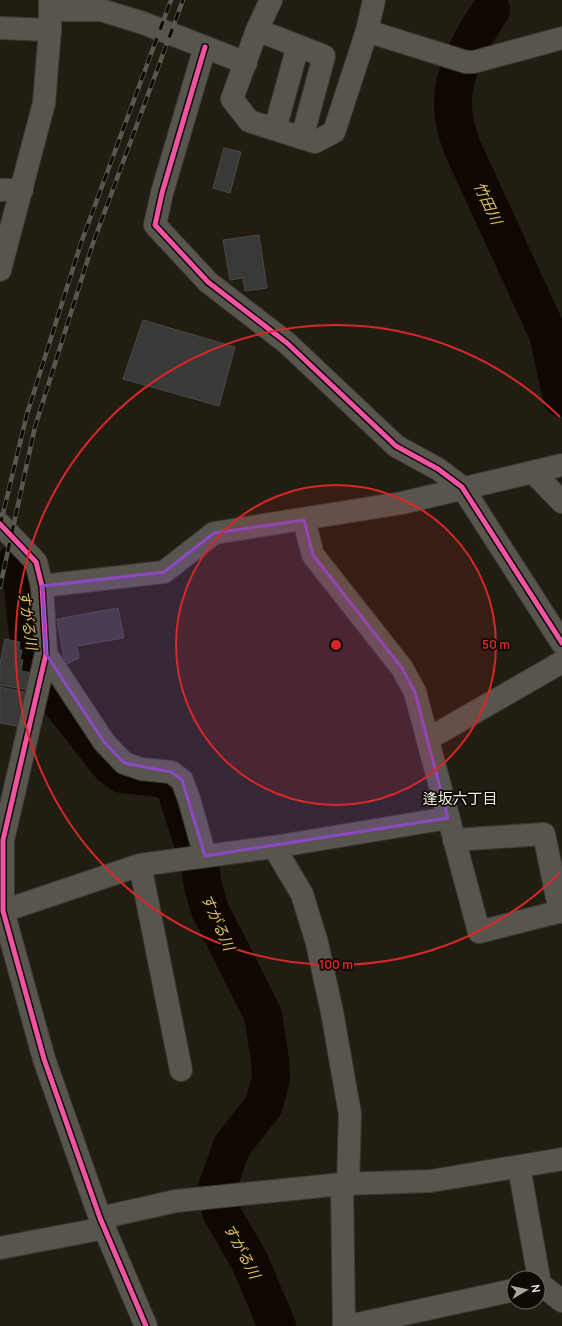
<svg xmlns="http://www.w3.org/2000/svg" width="562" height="1326" viewBox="0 0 562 1326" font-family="Manrope,'Noto Sans JP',sans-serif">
  <rect width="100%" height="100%" fill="#221d13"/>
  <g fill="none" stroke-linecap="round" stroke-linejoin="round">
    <g stroke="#0f0802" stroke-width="38">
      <path d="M491 10C474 35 451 74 453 105 453 120 457 133 462 147L548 334 562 398"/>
      <path d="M16 563 22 578 29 643 34 663 48 686 110 765 122 774 164 779 175 787 200 865 203 886 210 910 263 1015 270 1060 271 1078 264 1105 232 1146 217 1188 221 1212 249 1260 277 1326"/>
    </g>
  </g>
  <g fill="#393937" stroke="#494a48">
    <path d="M224 148 241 152 230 193 213 188Z"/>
    <path d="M259 235 267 288 245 291 243 278 230 280 223 240Z"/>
    <path d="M143 320 235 347 219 406 123 379Z"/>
    <path d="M118 608 124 638 77 646 79 658 65 665 57 619Z"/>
    <path d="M5 639 20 642 19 650H22L20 659 23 660 21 671 32 673 29 690 0 685V663Z"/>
    <path d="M0 687 28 693 22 727 0 723Z"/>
  </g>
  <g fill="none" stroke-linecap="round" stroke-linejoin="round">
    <defs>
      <g id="minor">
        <path d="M271 0 257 30 232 99 249 121 315 142 334 132 367 31 374 0"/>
        <path d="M50 10H101L143 23 246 63"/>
        <path d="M0 28 50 30"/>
        <path d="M257 30 324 56 302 138"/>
        <path d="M367 31 466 62H474L562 38"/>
        <path d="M205 47 162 193 155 225 208 282 287 343 396 446 438 469 462 487 562 643"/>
        <path d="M275 129 298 46"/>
        <path d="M0 190H22"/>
        <path d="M0 270 44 103 50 30V0"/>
        <path d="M534 473 562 502"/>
        <path d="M304 520 313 555 402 668 415 692 479 932 562 911"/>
        <path d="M0 524 36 562 42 586 46 654 3 840V911L44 1059 100 1218 146 1326"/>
        <path d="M42 586 164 572 214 533 402 503 562 465"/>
        <path d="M46 654 104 742 124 763 141 769 171 772 182 780 189 799 205 856"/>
        <path d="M428 739 562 662"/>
        <path d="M454 840 544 834 560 912"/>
        <path d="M274 847 302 894 317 943 332 1012 350 1114 348 1184"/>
        <path d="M140 865 181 1070"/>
        <path d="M3 911 140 865 274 847 448 818"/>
        <path d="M519 1167 540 1284 562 1301"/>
        <path d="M342 1184 344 1326"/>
        <path d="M100 1218 176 1201 342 1184 431 1181 562 1159"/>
        <path d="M0 1248 105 1228"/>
        <path d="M349 1326 514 1290"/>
      </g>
    </defs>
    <use href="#minor" stroke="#3d3a32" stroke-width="24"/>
    <use href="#minor" stroke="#58554e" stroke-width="22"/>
    <defs>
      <g id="rail">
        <path d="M0 526 27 414 81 243 171 0"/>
        <path d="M0 587 35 427 92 246 183 0"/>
      </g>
    </defs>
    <use href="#rail" stroke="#5a574e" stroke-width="4.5"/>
    <use href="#rail" stroke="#0e0a04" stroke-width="3" stroke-dasharray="9" stroke-linecap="butt"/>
    <defs>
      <g id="cycleway">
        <path d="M205 47 162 193 155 225 208 282 287 343 396 446 438 469 462 487 562 643"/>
        <path d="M0 524 36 562 42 586 46 654 3 840V911L44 1059 100 1218 146 1326"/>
      </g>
    </defs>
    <use href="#cycleway" stroke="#0e0a04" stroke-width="8"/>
    <use href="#cycleway" stroke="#f153a3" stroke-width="5"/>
  </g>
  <path fill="#8d49c4" fill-opacity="0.2" stroke="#8d49c4" stroke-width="3" stroke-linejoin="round" d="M304 520 313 555 402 668 415 692 448 818 205 856 182 780 171 772 124 763 104 742 46 654 42 586 164 572 214 533Z"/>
  <circle cx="336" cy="645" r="160" fill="#d62828" fill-opacity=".12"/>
  <g fill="none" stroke="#d62828" stroke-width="2">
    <circle cx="336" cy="645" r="160"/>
    <path d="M560 873A320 320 0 1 1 560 417"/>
  </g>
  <g text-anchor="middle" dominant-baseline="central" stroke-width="3.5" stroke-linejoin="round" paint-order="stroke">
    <g font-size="15" font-style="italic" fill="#e1be5f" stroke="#0e0a04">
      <text transform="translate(488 203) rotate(65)">竹田川</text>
      <text transform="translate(28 620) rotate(82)">すがる川</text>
      <text transform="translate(218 922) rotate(66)">すがる川</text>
      <text transform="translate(242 1251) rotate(62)">すがる川</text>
    </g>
    <g font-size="15" fill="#f3efe3" stroke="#0e0a04">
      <text x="460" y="798">逢坂六丁目</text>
    </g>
  </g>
  <circle cx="336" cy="645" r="6" fill="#d62828" stroke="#0e0a04" stroke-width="2"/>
  <g font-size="12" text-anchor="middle" font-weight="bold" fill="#d62828" stroke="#0e0a04" stroke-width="3.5" stroke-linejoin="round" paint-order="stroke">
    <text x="496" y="649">50 m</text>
    <text x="336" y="969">100 m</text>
  </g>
  <g transform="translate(526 1290) rotate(81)"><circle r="19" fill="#0e0a04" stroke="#6a665d"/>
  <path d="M0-3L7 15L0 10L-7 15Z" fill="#aaa69a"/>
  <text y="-6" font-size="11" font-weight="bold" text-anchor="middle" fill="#f3efe3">N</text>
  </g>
</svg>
